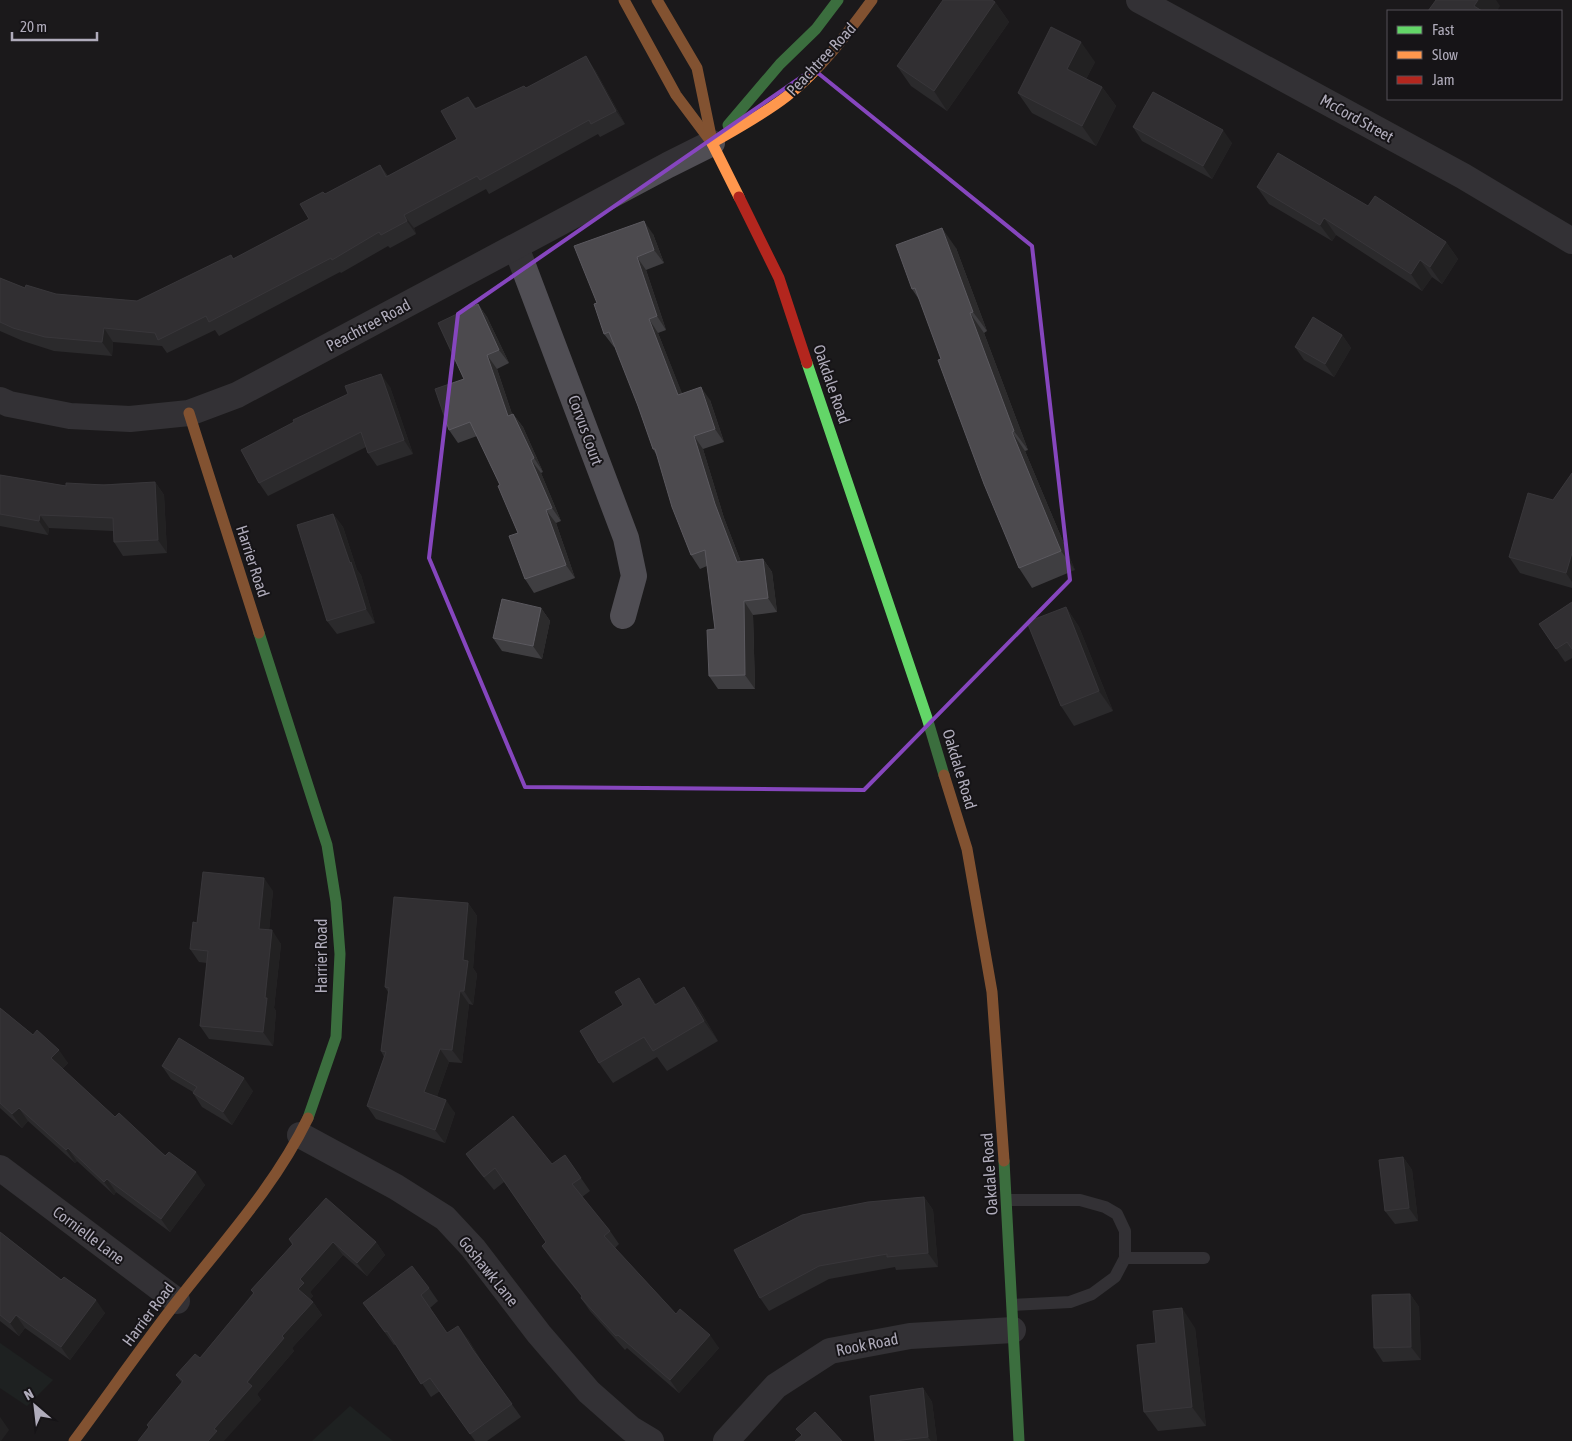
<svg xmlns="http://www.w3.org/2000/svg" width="1572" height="1441" viewBox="0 0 1572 1441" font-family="'Asap Condensed',sans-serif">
  <rect width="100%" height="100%" fill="#1b1a1b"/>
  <g fill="#222a28">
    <path d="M0 1343 53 1380 27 1406 0 1388Z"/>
    <path d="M350 1406 393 1441H312Z"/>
  </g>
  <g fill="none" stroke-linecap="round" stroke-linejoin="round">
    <g stroke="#504e54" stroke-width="12">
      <path d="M1007 1200H1080L1105 1207 1117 1214 1125 1231V1258L1115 1277 1092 1294 1070 1302 1013 1305"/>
      <path d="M1125 1258H1204"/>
    </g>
    <g stroke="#504e54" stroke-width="26">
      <path d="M1139 0 1463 176 1572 241"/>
      <path d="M516 247 626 538 634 576 623 616"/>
      <path d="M0 400 9 404 70 416 130 419 189 413 237 395 668 165 712 143"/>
      <path d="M300 1135 396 1187 445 1218 473 1248 539 1334 589 1392 631 1429 651 1441"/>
      <path d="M0 1168 177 1301"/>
      <path d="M726 1441 776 1386 830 1351 910 1336 1013 1330"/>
    </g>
    <g stroke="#63d668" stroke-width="11">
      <path d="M728 125 780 64 816 29 838 0"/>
      <path d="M807 363 927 718 944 775"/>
      <path d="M259 633 327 845 336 902 340 954 336 1037 308 1118"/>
      <path d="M1004 1161 1019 1441"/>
    </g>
    <g stroke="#ff974d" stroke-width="11">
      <path d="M624 0 676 95 712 143 739 197"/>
      <path d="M657 0 697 68 711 136"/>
      <path d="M712 143C738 128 764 114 787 96 821 69 847 34 872 0"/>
      <path d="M189 413 259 633"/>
      <path d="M944 775 967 849 992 992 1004 1161"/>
      <path d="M74 1441C109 1394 142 1346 178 1300 224 1241 275 1186 308 1118"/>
    </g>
    <path stroke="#b3261e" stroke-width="11" d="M739 197 779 278 807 363"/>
  </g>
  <g fill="#3f3e41">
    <path d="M995 2 1009 22 947 111 911 86 897 66Z"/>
    <path d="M1095 62 1086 79 1102 87 1116 106 1096 146 1032 113 1018 93Z"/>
    <path d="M595 70 625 124 600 137 598 134 489 194 486 189 414 228 416 234 390 248 388 246 341 273 340 272 219 336 215 330 167 353 162 346 113 342 112 356 54 351 23 341 0 331V278L25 288 56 294 137 301 234 259 309 219 325 194 380 165 388 176 457 139 468 97 477 109 526 88Z"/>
    <path d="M1133 127 1232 143 1212 179 1142 141Z"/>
    <path d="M1257 187 1368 206 1446 242 1458 259 1442 284 1432 277 1422 291 1336 235 1332 241 1269 204Z"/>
    <path d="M653 234 664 263 646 270 666 330 658 333 682 394 710 400 724 442 703 449 724 518 741 562 763 559 772 572 777 612 753 615 755 689H718L709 676 715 629 707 566 700 569 691 555 657 456 653 449 638 406 615 346 614 347 604 334 597 303Z"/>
    <path d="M956 248 987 331 984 333 1028 450 1025 451 1075 570 1032 588 1019 568 920 301 912 289Z"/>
    <path d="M478 304 487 317 509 363 497 369 512 414H513L523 427 543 472 541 473 561 521 556 523 575 578 534 593 525 579 518 533 500 485 477 436 458 443 449 430 464 379Z"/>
    <path d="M1342 335 1351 348 1334 377 1304 360 1295 347Z"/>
    <path d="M390 387 413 454 377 466 368 453 366 447 268 496 259 483Z"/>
    <path d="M1572 473V588L1520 573 1509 557 1553 500Z"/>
    <path d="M0 475 66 486 155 482 164 495 167 553 123 556 114 542 113 531 49 528 48 535 0 526Z"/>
    <path d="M333 514 343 527 357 570 361 575 375 623 337 634 327 621Z"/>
    <path d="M1572 602V658L1565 662 1539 624Z"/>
    <path d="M1066 607 1079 627 1113 711 1074 726 1061 706Z"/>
    <path d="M541 608 550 621 542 659 502 651 493 638Z"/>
    <path d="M273 891 269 930 281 944 274 1008 276 1011 273 1046 209 1039 200 1026 207 963 199 962 190 949 197 923Z"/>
    <path d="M468 903 477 916 473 968 477 974 473 1005 469 1004 462 1063 449 1062 437 1096 455 1113 445 1143 376 1119 367 1106 384 1057 381 1051 388 992 385 987Z"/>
    <path d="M652 998 656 1004 698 1007 718 1041 667 1071 657 1057 613 1083 599 1063Z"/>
    <path d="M0 1008 68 1063 62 1069 115 1117 205 1185 170 1232 116 1192 114 1195 77 1161 75 1163 28 1121 22 1128 0 1108Z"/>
    <path d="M162 1066 253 1091 232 1125 202 1107 193 1093V1092L171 1079Z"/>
    <path d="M466 1154 552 1164 565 1155 590 1191 582 1197 610 1231 619 1244 615 1248 676 1314 719 1348 679 1393 627 1348 625 1350 590 1311 581 1298 582 1297 551 1259 542 1246 546 1242 504 1182 494 1190 475 1167Z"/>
    <path d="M1403 1157 1412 1170 1418 1221 1395 1224 1385 1211Z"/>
    <path d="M924 1197 933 1210 938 1267 896 1270 895 1267 829 1279 769 1311 760 1298Z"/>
    <path d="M0 1232 105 1313 70 1360 25 1328 19 1336 0 1321Z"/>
    <path d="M289 1239 376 1242 385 1255 367 1276 343 1255 310 1292 313 1296 310 1299 313 1302 322 1315 292 1348 294 1351 257 1394 261 1400 149 1428 147 1425 182 1383 176 1375 200 1358 253 1293 251 1290 292 1245Z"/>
    <path d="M429 1288 438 1301 430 1308 447 1333 468 1339 482 1362 521 1417 487 1441H475L440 1391 431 1397 396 1344 394 1345 363 1303Z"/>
    <path d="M1410 1294 1419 1307 1421 1360 1383 1362 1374 1348Z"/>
    <path d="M1195 1328 1206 1426 1158 1431 1144 1412 1156 1343Z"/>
    <path d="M923 1388 932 1402 937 1441H875Z"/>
  </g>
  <g fill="#2c2b2c">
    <path d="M1478 0H1496L1500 6 1497 11H1477L1474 6Z"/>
    <path d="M995 2 1009 22 947 111 934 91Z"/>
    <path d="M1081 42 1095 62 1081 89 1067 69Z"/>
    <path d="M586 56 595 70 625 124 616 111Z"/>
    <path d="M1102 87 1116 106 1096 146 1082 126Z"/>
    <path d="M1223 130 1232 143 1212 179 1203 166Z"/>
    <path d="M404 215 414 228 416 234 407 221Z"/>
    <path d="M1324 218 1336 235 1332 241 1320 225Z"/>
    <path d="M644 221 653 234 664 263 654 250Z"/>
    <path d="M942 228 956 248 987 331 973 312Z"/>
    <path d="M1446 242 1458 259 1442 284 1430 267Z"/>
    <path d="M637 257 646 270 666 330 657 316Z"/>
    <path d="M1420 260 1432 277 1422 291 1411 274Z"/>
    <path d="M478 304 487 317 509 363 499 350Z"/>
    <path d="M970 313 984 333 1028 450 1014 431Z"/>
    <path d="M649 319 658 333 688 408 678 395Z"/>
    <path d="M104 328 113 342 112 356 102 342Z"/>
    <path d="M1342 335 1351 348 1334 377 1325 364Z"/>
    <path d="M487 355 497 369 517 429 508 416Z"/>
    <path d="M381 374 390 387 413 454 404 440Z"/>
    <path d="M701 387 710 400 724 442 715 429Z"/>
    <path d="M513 414 523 427 543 472 534 458Z"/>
    <path d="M1012 432 1025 451 1075 570 1061 551Z"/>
    <path d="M694 436 703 449 724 518 746 575 737 562 715 504Z"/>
    <path d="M531 460 541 473 561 521 552 508Z"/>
    <path d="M155 482 164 495 167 553 158 540Z"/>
    <path d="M546 510 556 523 575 578 566 565Z"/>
    <path d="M333 514 343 527 357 570 361 575 375 623 366 609Z"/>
    <path d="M40 515 49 528 48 535 39 521Z"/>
    <path d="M1572 553V582L1566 573Z"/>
    <path d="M763 559 772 572 777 612 768 598Z"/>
    <path d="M744 601 753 615 755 689 745 675Z"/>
    <path d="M1066 607 1079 627 1113 711 1099 691Z"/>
    <path d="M541 608 550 621 542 659 533 646Z"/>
    <path d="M264 878 273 891 268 942 259 929Z"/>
    <path d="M468 903 477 916 473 968 477 974 473 1005 464 991 463 960Z"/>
    <path d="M272 930 281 944 274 1008 276 1011 273 1046 263 1032 265 998Z"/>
    <path d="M639 978 652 998 668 1025 655 1005Z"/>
    <path d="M684 987 698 1007 718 1041 704 1021Z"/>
    <path d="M460 991 469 1004 462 1063 452 1050Z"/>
    <path d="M440 1049 449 1062 434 1105 424 1092Z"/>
    <path d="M59 1050 68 1063 60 1071 51 1058Z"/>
    <path d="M244 1078 253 1091 232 1125 223 1112Z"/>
    <path d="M446 1100 455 1113 445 1143 435 1130Z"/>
    <path d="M19 1108 28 1121 22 1128 12 1114Z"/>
    <path d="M68 1148 77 1161 75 1163 66 1150Z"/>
    <path d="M1403 1157 1412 1170 1418 1221 1409 1208Z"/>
    <path d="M196 1172 205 1185 170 1232 161 1219Z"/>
    <path d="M107 1179 116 1192 114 1195 104 1182Z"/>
    <path d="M924 1197 933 1210 938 1267 928 1253Z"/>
    <path d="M333 1242 343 1255 310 1292 313 1296 308 1302 298 1289 300 1279Z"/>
    <path d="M376 1242 385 1255 367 1276 357 1263Z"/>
    <path d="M1410 1294 1419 1307 1421 1360 1411 1347Z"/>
    <path d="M96 1300 105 1313 70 1360 61 1347Z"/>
    <path d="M313 1302 322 1315 292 1348 294 1351 257 1394 261 1400 224 1441H208L214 1429 282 1336Z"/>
    <path d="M1182 1308 1195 1328 1206 1426 1192 1407Z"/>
    <path d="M16 1315 25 1328 19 1336 10 1323Z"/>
    <path d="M458 1326 468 1339 482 1363 473 1350Z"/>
    <path d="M710 1335 719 1348 679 1393 670 1380Z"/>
    <path d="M923 1388 932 1402 937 1441H931L928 1437Z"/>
    <path d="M0 1417 9 1430 1 1441H0Z"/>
  </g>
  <g fill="#4c4a4e" stroke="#5b595f">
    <path d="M943 0H992L995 2 934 91 897 66Z"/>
    <path d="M1436 0H1478L1474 6 1482 11H1428Z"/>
    <path d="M1051 27 1081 42 1067 69 1102 87 1082 126 1018 93Z"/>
    <path d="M586 56 616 111 591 124 589 120 480 180 477 176 404 215 407 221 381 235 379 232 332 260 331 258 209 322 206 316 158 340 155 333 104 328 102 342 45 337 13 328 0 322V278L25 288 26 285 56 294 137 301 231 255 233 259 309 219 300 204 323 192 325 194 380 165 386 177 457 139 441 111 468 97 475 109 524 86 526 88Z"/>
    <path d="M1153 92 1223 130 1203 166 1133 127Z"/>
    <path d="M1278 153 1368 206 1375 196 1446 242 1430 267 1420 260 1411 274 1324 218 1320 225 1257 187Z"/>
    <path d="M644 221 654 250 637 257 657 316 649 319 678 395 701 387 715 429 694 436 715 504 737 562 763 559 768 598 744 601 745 675 709 676 707 630 715 629 705 550 691 555 672 507 655 449H653L638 406 609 332 604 334 594 304 597 303 574 246Z"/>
    <path d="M942 228 973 312 970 313 1014 431 1012 432 1061 551 1019 568 984 484 938 360 941 359 915 288 912 289 896 245Z"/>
    <path d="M478 304 499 350 487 355 508 416 513 414 534 458 531 460 552 508 546 510 566 565 525 579 509 536 518 533 498 486 500 485 470 422 449 430 435 389 464 379 438 323Z"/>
    <path d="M1313 317 1342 335 1325 364 1295 347Z"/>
    <path d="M381 374 404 440 368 453 361 432 259 483 241 450 294 422 293 420 348 394 345 386Z"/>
    <path d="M1572 473V553L1566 573 1509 557 1528 493 1553 500Z"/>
    <path d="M0 475 66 486V483L104 485 155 482 158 540 114 542 113 518 40 515 39 521 0 514Z"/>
    <path d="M333 514 350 563 351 562 366 609 327 621 297 525Z"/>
    <path d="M502 599 541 608 533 646 493 638Z"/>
    <path d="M1572 602V649L1567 642 1556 649 1539 624Z"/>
    <path d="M1066 607 1099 691 1061 706 1027 622Z"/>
    <path d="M203 872 264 878 259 929 272 930 265 998H267L263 1032 200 1026 208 951 190 949 193 922 197 923Z"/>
    <path d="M394 897 468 903 463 960 468 961 464 991H460L452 1050 440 1049 424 1092 446 1100 435 1130 367 1106 386 1052 381 1051 389 988 385 987Z"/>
    <path d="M639 978 655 1005 684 987 704 1021 653 1051 644 1037 599 1063 580 1031 623 1005 615 992Z"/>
    <path d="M0 1008 33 1035 37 1030 59 1050 51 1058 115 1117 119 1113 165 1156 169 1152 196 1172 161 1219 107 1179 104 1182 68 1148 66 1150 19 1108 12 1114 0 1103Z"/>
    <path d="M179 1038 244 1078 223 1112 193 1093 197 1087 162 1066Z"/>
    <path d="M513 1116 552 1164 565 1155 581 1178 572 1184 610 1231 604 1236 676 1314 680 1309 710 1335 670 1380 618 1335 616 1336 581 1298 582 1296 542 1246 546 1242 495 1168 484 1177 466 1154Z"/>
    <path d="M1403 1157 1409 1208 1385 1211 1379 1160Z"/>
    <path d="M924 1197 928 1253 887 1257V1254L819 1266 760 1298 734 1250 802 1215 868 1202Z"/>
    <path d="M326 1198 376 1242 357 1263 333 1242 300 1279 304 1283 298 1289 313 1302 282 1336 284 1338 247 1382 252 1386 214 1429 217 1431 208 1441H138L149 1427 147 1425 183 1381 176 1375 195 1354 200 1358 254 1293 251 1290 293 1244 289 1239Z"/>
    <path d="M0 1232 61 1280 64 1277 96 1300 61 1347 16 1315 10 1323 0 1315Z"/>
    <path d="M412 1266 429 1288 421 1295 447 1333 458 1326 473 1350 512 1404 470 1434 430 1378 421 1384 387 1331 385 1332 363 1303Z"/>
    <path d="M1410 1294 1411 1347 1374 1348 1372 1295Z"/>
    <path d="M1182 1308 1192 1407 1144 1412 1137 1345 1156 1343 1153 1311Z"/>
    <path d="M923 1388 928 1437 894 1441H875L870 1396Z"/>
    <path d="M815 1412 842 1441H795L802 1435 796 1429Z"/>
  </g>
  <path d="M0 0H1572V1441H0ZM813 69 1032 246 1070 580 864 790 525 787 429 558 458 314Z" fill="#1b1a1b" fill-opacity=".55" fill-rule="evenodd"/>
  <path fill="none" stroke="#8646be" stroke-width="4" stroke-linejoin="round" d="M813 69 1032 246 1070 580 864 790 525 787 429 558 458 314Z"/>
  <g text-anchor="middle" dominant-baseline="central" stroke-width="4" stroke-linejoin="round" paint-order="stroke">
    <g font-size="16" fill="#b0acbb" stroke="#161417">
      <text transform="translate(821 59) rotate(-47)">Peachtree Road</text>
      <text transform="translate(1357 118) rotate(29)">McCord Street</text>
      <text transform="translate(368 325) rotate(-28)">Peachtree Road</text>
      <text transform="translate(832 384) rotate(71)">Oakdale Road</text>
      <text transform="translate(586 430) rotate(70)">Corvus Court</text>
      <text transform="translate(253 561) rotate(72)">Harrier Road</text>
      <text transform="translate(960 769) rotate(73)">Oakdale Road</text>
      <text transform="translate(321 956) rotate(-90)">Harrier Road</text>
      <text transform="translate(989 1174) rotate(-94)">Oakdale Road</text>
      <text transform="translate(89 1235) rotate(37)">Cornielle Lane</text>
      <text transform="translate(489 1271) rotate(51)">Goshawk Lane</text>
      <text transform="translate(148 1314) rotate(-53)">Harrier Road</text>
      <text transform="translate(867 1344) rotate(-11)">Rook Road</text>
    </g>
  </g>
  <rect x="1387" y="10" width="175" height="90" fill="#161417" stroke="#545159"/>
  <rect x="1397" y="26" width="25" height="8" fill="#63d668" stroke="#545159"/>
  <text x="1432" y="35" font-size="15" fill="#b0acbb">Fast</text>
  <rect x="1397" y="51" width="25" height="8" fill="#ff974d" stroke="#545159"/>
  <text x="1432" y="60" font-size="15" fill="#b0acbb">Slow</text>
  <rect x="1397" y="76" width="25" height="8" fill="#b3261e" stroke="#545159"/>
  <text x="1432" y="85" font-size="15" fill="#b0acbb">Jam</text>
  <g transform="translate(35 1406) rotate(332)" stroke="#161417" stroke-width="4" paint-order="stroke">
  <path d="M0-4L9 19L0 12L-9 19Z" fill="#b0acbb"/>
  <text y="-8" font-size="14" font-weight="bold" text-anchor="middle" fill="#b0acbb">N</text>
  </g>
  <path d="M12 32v8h85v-8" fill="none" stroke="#b0acbb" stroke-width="2.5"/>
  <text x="20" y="32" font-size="15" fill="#b0acbb" stroke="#161417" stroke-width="4" paint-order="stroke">20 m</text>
</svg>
